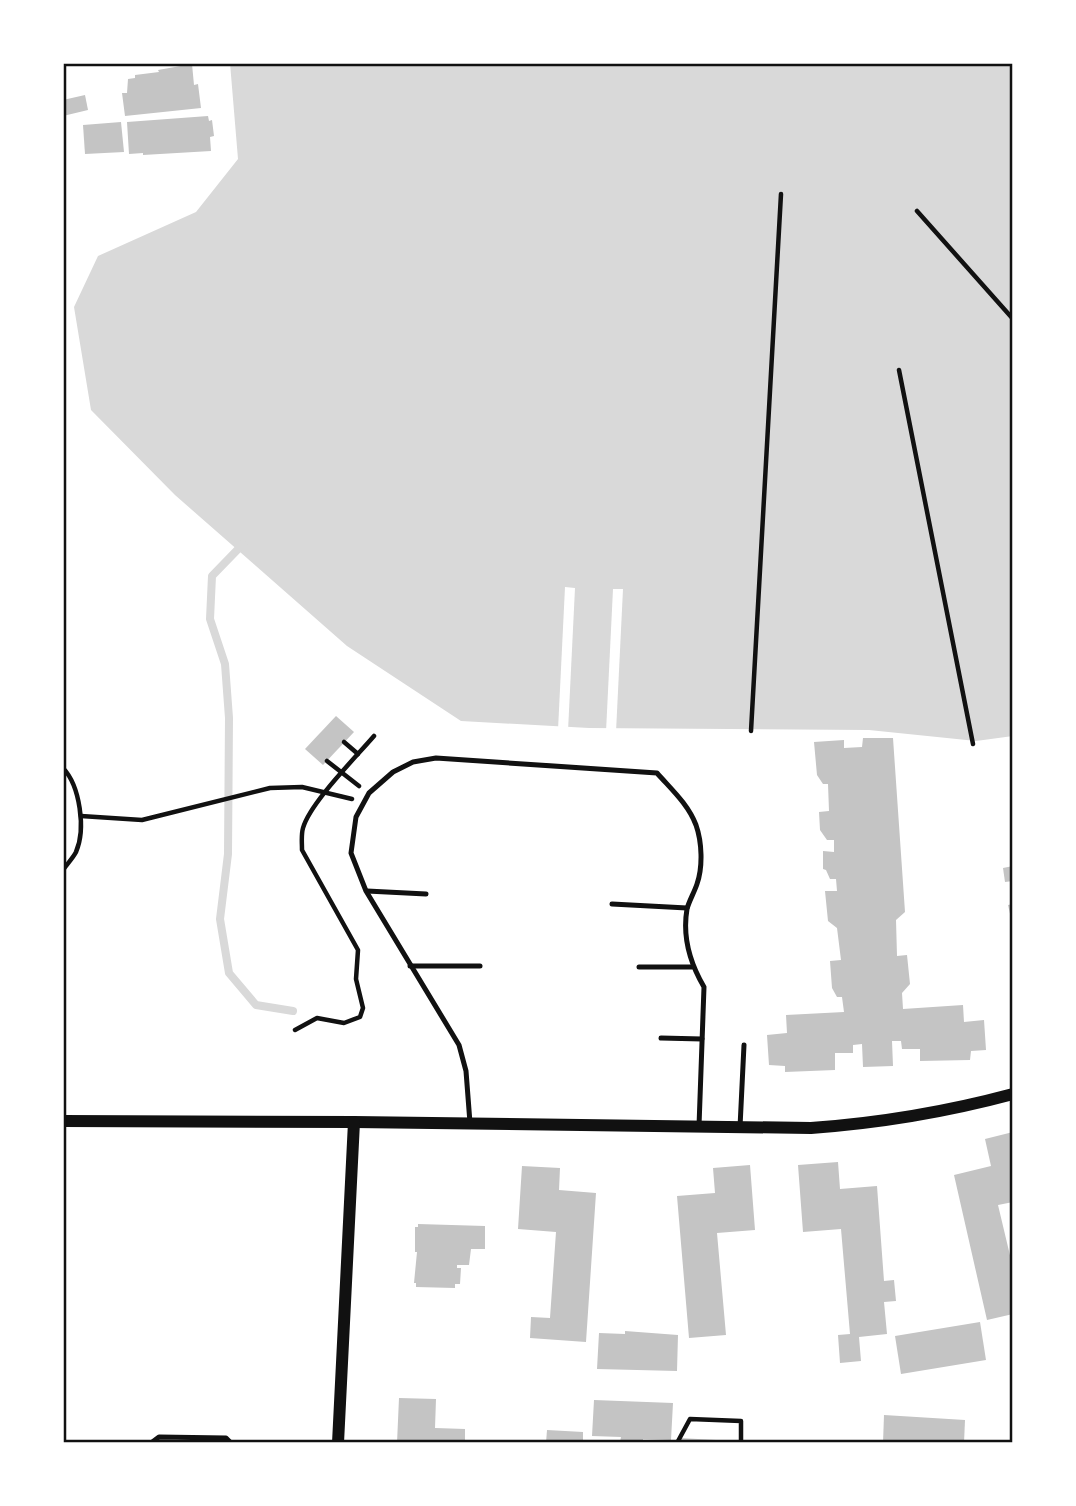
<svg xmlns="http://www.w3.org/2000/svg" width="1076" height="1506" viewBox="0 0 1076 1506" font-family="Inter,sans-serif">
  <rect width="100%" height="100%" fill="#fff"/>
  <path fill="#d9d9d9" d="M230 63H1013V736L976 741 869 730 589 728 461 721 347 646 175 495 91 410 74 307 98 256 196 212 238 159Z"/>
  <g fill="#fff">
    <path d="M565 587 575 588 568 731 558 730Z"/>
    <path d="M613 589H623L616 732H606Z"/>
  </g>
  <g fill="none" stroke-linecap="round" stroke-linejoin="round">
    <path stroke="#d9d9d9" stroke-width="8" d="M243 544 212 576 210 619 225 664 229 718 228 854 220 919 229 973 256 1005 293 1011"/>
  </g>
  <g fill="#c4c4c4">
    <path d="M192 64 194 85 198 84 201 108 125 116 122 93H127L128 79 135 78V75L159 72 158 70Z"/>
    <path d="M85 95 88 110 63 116V100Z"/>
    <path d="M208 116 209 121 212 120 214 136 210 137 211 151 143 155V153L129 154 127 122Z"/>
    <path d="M121 122 124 152 85 154 83 125Z"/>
    <path d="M336 716 354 732 323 765 305 749Z"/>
    <path d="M863 738H893L905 912 896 920 897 956 907 955 910 984 902 993 903 1009 963 1005 964 1022 984 1020 986 1050 971 1051 970 1060 920 1061V1049H902L901 1041H892L893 1066 863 1067 862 1044 853 1045V1053H835V1070L785 1072V1066L769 1065 767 1035 787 1033 786 1015 844 1012 842 997H837L832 988 830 961 841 960 837 928 828 921 825 891H837L836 879H830L826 870 823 869V851L834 852V840H827L820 830 819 812 829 811 828 784H823L817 775 814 742 844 740V748L862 747Z"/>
    <path d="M1013 866V881L1005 882 1003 868Z"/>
    <path d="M1013 904V922H1012L1008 905Z"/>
    <path d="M1013 1132V1202L998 1205 1013 1268V1314L987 1320 954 1175 991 1166 985 1139Z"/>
    <path d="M838 1162 840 1189 877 1186 884 1281 894 1280 896 1301 884 1302 887 1334 859 1337 861 1361 840 1363 838 1335 850 1334 841 1229 803 1232 798 1165Z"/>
    <path d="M750 1165 755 1230 717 1233 726 1335 689 1338 677 1196 715 1193 713 1168Z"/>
    <path d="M522 1166 560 1168 559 1190 596 1193 586 1342 530 1338 531 1317 550 1318 556 1232 518 1229Z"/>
    <path d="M418 1224 485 1226V1249H471L469 1265H457V1268H461L460 1284H455V1288L416 1287V1283H414L417 1252H415V1227H418Z"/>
    <path d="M980 1322 986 1360 901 1374 895 1336Z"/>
    <path d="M625 1331 678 1335 677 1371 597 1369 599 1333 625 1334Z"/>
    <path d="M399 1398 436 1399 435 1428 465 1429V1443H397Z"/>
    <path d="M594 1400 673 1403 671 1440 643 1439V1442H620L621 1437 592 1436Z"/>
    <path d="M884 1415 965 1420 964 1443H883Z"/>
    <path d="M547 1430 583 1432V1443H546Z"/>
    <path d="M680 1438 716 1440V1443H680Z"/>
  </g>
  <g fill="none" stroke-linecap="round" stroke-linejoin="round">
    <g stroke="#111" stroke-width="4.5">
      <path d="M917 211 1013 319"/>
      <path d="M899 370 973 744"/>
      <path d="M751 731 781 194"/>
      <path d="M344 742 358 754"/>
      <path d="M327 761 359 786"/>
      <path d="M63 768C80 786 86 829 76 852 73 858 67 864 63 870"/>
      <path d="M81 816 142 820 270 788 302 787 352 799"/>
      <path d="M295 1030 317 1018 344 1023 360 1017 363 1008 356 979 358 950 302 850C302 842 301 835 303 828 310 803 356 757 374 736"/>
      <path d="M677 1443 690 1419 741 1421V1443"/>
    </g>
    <g stroke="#111" stroke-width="5">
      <path d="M367 891 426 894"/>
      <path d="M612 904 687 908"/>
      <path d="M410 966H480"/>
      <path d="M639 967H692"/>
      <path d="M661 1038 702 1039"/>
      <path d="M470 1123 466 1071 459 1045 366 891 351 853 356 817 369 793 393 772 413 762 436 758 657 773C671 789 688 804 696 825 702 842 703 867 697 884 694 893 689 901 687 909 682 938 690 963 704 987L699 1126"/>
      <path d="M740 1127 744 1045"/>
      <path d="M151 1443 159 1437 226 1438 231 1443"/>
    </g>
    <g stroke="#111" stroke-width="12">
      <path d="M63 1121 354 1122 811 1128C880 1123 946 1112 1013 1094"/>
      <path d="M338 1443 354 1122"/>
    </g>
  </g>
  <rect width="1076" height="1506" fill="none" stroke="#ffffff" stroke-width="130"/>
  <rect x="65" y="65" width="946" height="1376" fill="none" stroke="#111" stroke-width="2.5"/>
</svg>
